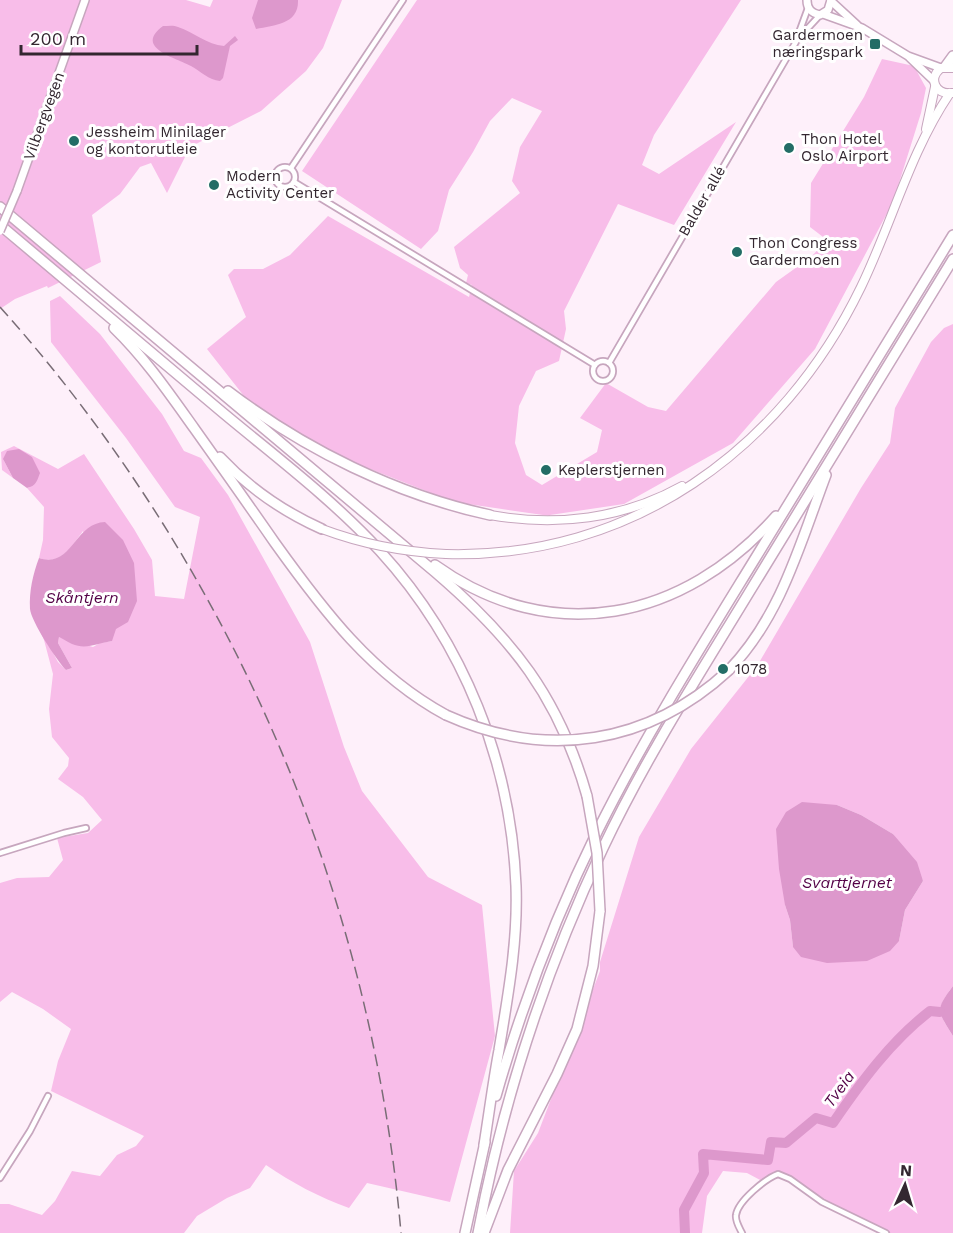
<svg xmlns="http://www.w3.org/2000/svg" width="953" height="1233" viewBox="0 0 953 1233" font-family="'Work Sans',sans-serif">
  <rect width="100%" height="100%" fill="#fef0fa"/>
  <g fill="#f8bde9" fill-rule="evenodd">
    <path d="M0 0H186L210 7 213 0H342L323 48 306 71 261 111 190 147 167 193 151 163 140 167 120 194 92 215 101 262 48 288 47 286 15 299 0 309Z"/>
    <path d="M417 0H741L654 135 642 165 659 174 736 122 674 225 618 204 564 311 566 329 559 361 536 371 519 406 515 443 526 475 542 485 597 452 602 430 580 418 606 383 648 407 666 411 776 282 811 257 827 240 810 227 811 183 864 97 882 59 914 66 926 88 921 113 893 202 815 349 733 443 624 504 550 515V516L454 502 347 460 251 405 207 349 246 317 228 275 234 269H263L290 255 328 216 469 297 472 285 466 283 468 275 460 268 454 247 520 193 512 181 520 147 542 111 512 98 490 121 473 152 449 190 438 231 421 249 302 171Z"/>
    <path d="M60 296 100 334 162 414 184 451 201 458 228 495 310 642 344 747 362 791 428 877 482 905 495 1036 450 1202 367 1183 349 1208C319 1197 292 1183 266 1165L250 1188 227 1198 197 1216 184 1233H0V1204H9L42 1215 55 1201 72 1171 100 1176 117 1155 136 1146 144 1136 51 1091 58 1061 71 1029 43 1009 12 992 0 1002V883L17 878 49 877 63 860 57 838 88 833 102 820 83 797 58 779 68 766 69 758 52 737 49 709 53 674 44 640 38 625 58 662 66 670 72 668 58 643 59 637 93 647 100 643 112 641 83 531C72 546 61 566 39 558L43 540 44 507 27 488 30 487 3 459 13 478 2 470 1 452 14 446 58 469 84 454 134 529 152 560 155 596 184 599 200 517 175 507 126 438 51 342 50 301Z"/>
    <path d="M953 324V986C935 1010 938 1012 953 1036V1233H882L848 1219 812 1193 781 1178 762 1181 747 1173 723 1171 707 1196 702 1233H510L514 1171 538 1133 600 971V962L639 837 691 749 757 666 861 488 890 443 895 408 931 342 944 328ZM837 805 861 815 893 834 923 881 905 910 899 941 793 947 790 920 785 905Z"/>
  </g>
  <g fill="#dd98cc">
    <path d="M258 0H298C299 24 275 25 256 29L252 18Z"/>
    <path d="M163 26C168 26 174 25 178 27 194 32 207 45 224 46L235 36 238 40 230 46 223 78 220 81C209 80 200 71 191 66 177 58 133 48 163 26Z"/>
    <path d="M19 449 32 457 40 473C37 481 36 486 27 488L13 478 3 459 7 451Z"/>
    <path d="M105 522 123 540 134 563 137 601 128 622 116 629 112 641C98 643 86 650 72 644 67 642 64 639 59 637L58 643 72 668 66 670C57 661 31 621 30 609 29 591 33 574 39 558 72 569 74 523 105 522Z"/>
    <path d="M802 802 837 805 861 815 893 834 917 862 923 881 905 910 899 941 890 951 867 961 827 963 801 957 793 947 790 920 785 905 779 869 776 829 786 812Z"/>
    <path d="M953 986V1036C938 1011 934 1011 953 986Z"/>
  </g>
  <g fill="none" stroke-linecap="round" stroke-linejoin="round">
    <path stroke="#dd98cc" stroke-width="10" d="M685 1233 684 1210 704 1173 703 1154 768 1160 771 1142 786 1143 816 1118 833 1123C861 1082 891 1041 930 1011L940 1012"/>
    <defs>
      <g id="minor">
        <path d="M797 38 808 8"/>
        <circle cx="285" cy="177" r="10"/>
        <path d="M291 168 403 0"/>
        <path d="M294 182 595 365"/>
        <circle cx="603" cy="371" r="10"/>
        <path d="M609 363 797 40 820 15"/>
        <path d="M0 853 64 833 86 828"/>
        <path d="M0 1178 30 1131 48 1096"/>
        <path d="M742 1233C739 1227 735 1221 736 1215 738 1201 765 1179 778 1174L790 1179 822 1202 886 1233"/>
      </g>
      <g id="secondary">
        <path d="M807 0C807 9 811 13 820 15L828 10 831 0"/>
        <path d="M831 1 857 25"/>
        <path d="M823 14 862 28 908 56 941 68"/>
        <path d="M910 58 934 81"/>
        <path d="M17 191 85 0"/>
      </g>
      <g id="trunk">
        <path d="M952 93C935 95 928 78 941 68H953"/>
        <path d="M926 129 935 87"/>
        <path d="M490 515C556 527 623 519 682 486"/>
        <path d="M446 554C631 559 782 450 861 287 892 223 910 152 950 93"/>
      </g>
      <g id="motorway">
        <path d="M945 67 953 56"/>
        <path d="M0 207 435 572C512 638 559 697 587 796"/>
        <path d="M0 225C74 287 148 350 222 412 276 457 332 499 380 551 464 643 511 762 516 886 518 942 508 995 499 1050 493 1082 489 1114 484 1145"/>
        <path d="M114 328C145 358 169 393 194 428 221 466 248 504 275 543 323 610 372 675 446 715"/>
        <path d="M228 391C304 449 397 495 490 515"/>
        <path d="M220 457C249 488 284 512 322 529"/>
        <path d="M435 565C552 649 684 620 776 516"/>
        <path d="M729 670C781 616 800 544 826 475"/>
        <path d="M496 1096C522 1005 556 915 598 830 644 738 699 650 753 562 819 453 886 344 953 235"/>
        <path d="M465 1233 485 1142"/>
        <path d="M478 1233C503 1100 545 971 603 848 645 759 699 675 750 591 818 480 885 369 953 259"/>
        <path d="M484 1233 508 1170 557 1074 577 1029 593 966 600 911"/>
      </g>
    </defs>
    <use href="#minor" stroke="#c7a6be" stroke-width="8"/>
    <use href="#secondary" stroke="#c7a6be" stroke-width="10"/>
    <use href="#trunk" stroke="#c7a6be" stroke-width="10"/>
    <use href="#motorway" stroke="#c7a6be" stroke-width="12"/>
    <use href="#minor" stroke="#fff" stroke-width="4.5"/>
    <use href="#secondary" stroke="#fff" stroke-width="7"/>
    <use href="#trunk" stroke="#fff" stroke-width="8"/>
    <use href="#motorway" stroke="#fff" stroke-width="9"/>
    <path stroke="#796d76" stroke-width="1.5" stroke-dasharray="12 6" stroke-linecap="butt" d="M0 307C230 564 371 890 401 1233"/>
    <defs>
      <path id="secondary-bridge" d="M0 231 17 191"/>
      <path id="trunk-bridge" d="M322 529C362 544 403 552 446 554"/>
      <g id="motorway-bridge">
        <path d="M446 715C546 760 648 745 729 670"/>
        <path d="M587 796 597 853 600 911"/>
      </g>
    </defs>
    <use href="#secondary-bridge" stroke="#c7a6be" stroke-width="10" stroke-linecap="butt"/>
    <use href="#trunk-bridge" stroke="#c7a6be" stroke-width="10" stroke-linecap="butt"/>
    <use href="#motorway-bridge" stroke="#c7a6be" stroke-width="12" stroke-linecap="butt"/>
    <use href="#secondary-bridge" stroke="#fff" stroke-width="7"/>
    <use href="#trunk-bridge" stroke="#fff" stroke-width="8"/>
    <use href="#motorway-bridge" stroke="#fff" stroke-width="9"/>
  </g>
  <g fill="#236d66" stroke="#fff" stroke-width="2">
    <rect x="869" y="38" width="12" height="12" rx="3"/>
    <circle cx="74" cy="141" r="6"/>
    <circle cx="789" cy="148" r="6"/>
    <circle cx="214" cy="185" r="6"/>
    <circle cx="737" cy="252" r="6"/>
    <circle cx="546" cy="470" r="6"/>
    <circle cx="723" cy="669" r="6"/>
  </g>
  <g text-anchor="middle" dominant-baseline="central" stroke-width="6" stroke-linejoin="round" paint-order="stroke">
    <g font-size="15" fill="#332730" stroke="#fff" text-anchor="start">
      <text x="863" y="35" text-anchor="end">Gardermoen<tspan x="863" dy="17">næringspark</tspan></text>
      <text x="86" y="132">Jessheim Minilager<tspan x="86" dy="17">og kontorutleie</tspan></text>
      <text x="801" y="139">Thon Hotel<tspan x="801" dy="17">Oslo Airport</tspan></text>
      <text x="226" y="176">Modern<tspan x="226" dy="17">Activity Center</tspan></text>
      <text x="749" y="243">Thon Congress<tspan x="749" dy="17">Gardermoen</tspan></text>
      <text x="558" y="470">Keplerstjernen</text>
      <text x="735" y="669">1078</text>
    </g>
    <g font-size="15" fill="#332730" stroke="#fff">
      <text transform="translate(44 116) rotate(-70)">Vilbergvegen</text>
      <text transform="translate(702 201) rotate(-60)">Balder allé</text>
    </g>
    <g font-size="16" font-style="italic" fill="#530046" stroke="#fff">
      <text x="82" y="597">Skåntjern</text>
      <text x="847" y="882">Svarttjernet</text>
      <text transform="translate(839 1089) rotate(-54)">Tveia</text>
    </g>
  </g>
  <g transform="translate(905 1185) rotate(4)" stroke="#ffffff" stroke-width="4.5" paint-order="stroke">
  <path d="M0-4.5L10 22L0 15L-10 22Z" fill="#332730"/>
  <text y="-9" font-size="16" font-weight="bold" text-anchor="middle" fill="#332730">N</text>
  </g>
  <path d="M21 45v9h176v-9" fill="none" stroke="#332730" stroke-width="3"/>
  <text x="30" y="45" font-size="18" fill="#332730" stroke="#ffffff" stroke-width="4.5" paint-order="stroke">200 m</text>
</svg>
